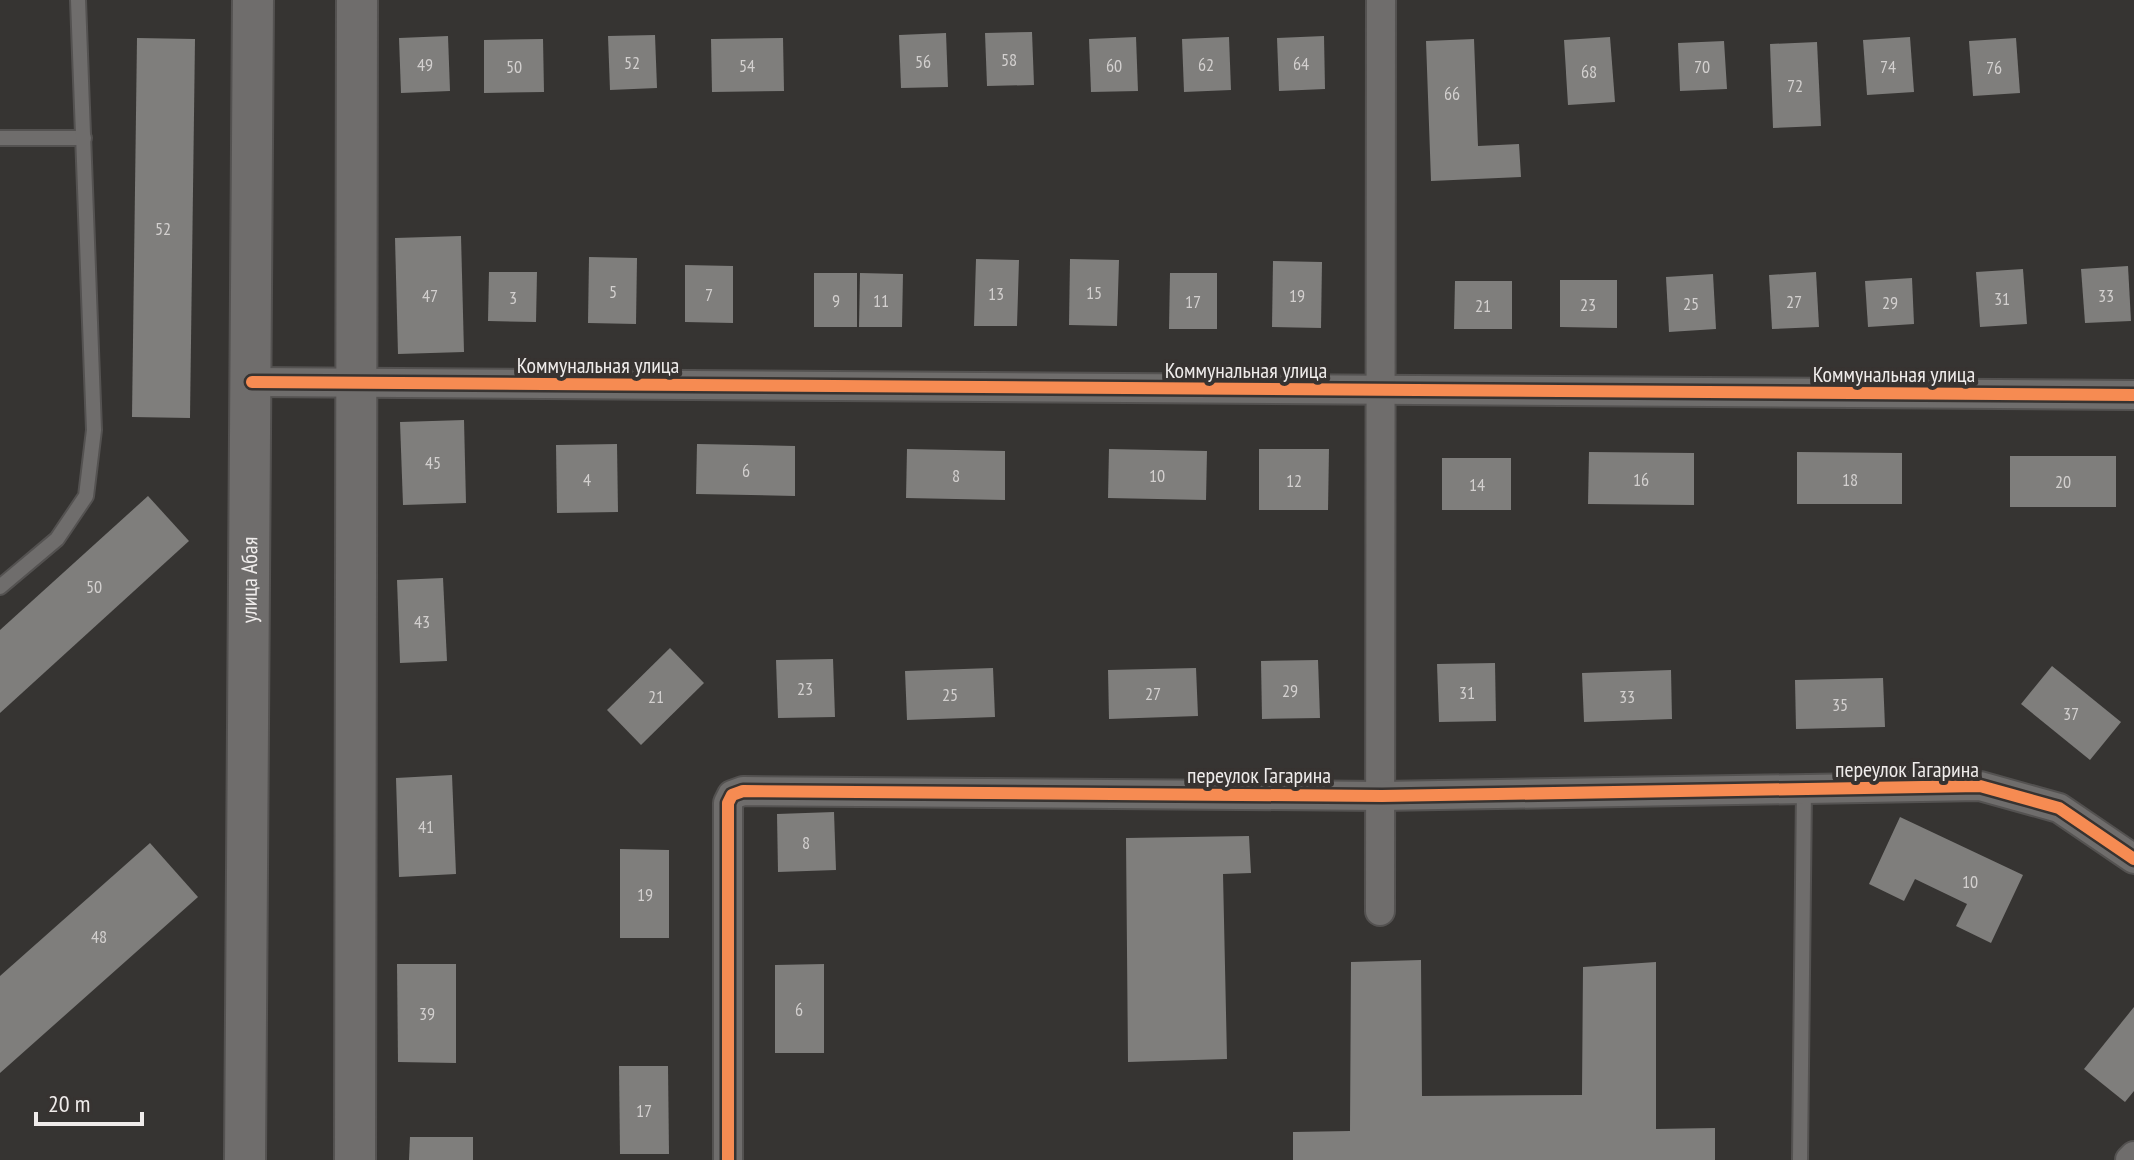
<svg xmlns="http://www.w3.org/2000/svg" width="2134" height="1160" viewBox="0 0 2134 1160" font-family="'PT Sans Narrow',sans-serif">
  <rect width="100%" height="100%" fill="#363432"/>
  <g fill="#7f7e7c">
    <path d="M1032 32 1034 85 987 86 985 33Z"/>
    <path d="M946 33 948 87 901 88 899 35Z"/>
    <path d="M655 35 657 88 610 90 608 36Z"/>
    <path d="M448 36 450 91 401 93 399 38Z"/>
    <path d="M1324 36 1325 89 1279 91 1277 38Z"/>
    <path d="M1136 37 1138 91 1091 92 1089 39Z"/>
    <path d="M1229 37 1231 90 1184 92 1182 39Z"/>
    <path d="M1610 37 1615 102 1568 105 1564 40Z"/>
    <path d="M1910 37 1914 92 1867 95 1863 40Z"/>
    <path d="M137 38 195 39 190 418 132 417Z"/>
    <path d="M783 38 784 91 712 92 711 39Z"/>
    <path d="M2016 38 2020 93 1973 96 1969 41Z"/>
    <path d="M543 39 544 92 484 93V40Z"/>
    <path d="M1474 39 1478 146 1519 144 1521 177 1431 181 1426 41Z"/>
    <path d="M1724 41 1727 89 1680 91 1678 43Z"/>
    <path d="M1817 42 1821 126 1773 128 1770 44Z"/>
    <path d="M461 236 464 352 398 354 395 238Z"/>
    <path d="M589 257 637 258 636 324 588 323Z"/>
    <path d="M976 259 1019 260 1017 326H974Z"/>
    <path d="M1070 259 1119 260 1117 326 1069 325Z"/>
    <path d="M1273 261 1322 262 1321 328 1272 327Z"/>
    <path d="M685 265 733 266V323L685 322Z"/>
    <path d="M2128 266 2131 321 2085 323 2081 269Z"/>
    <path d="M2023 269 2027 324 1980 327 1976 272Z"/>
    <path d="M489 272H537L536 322 488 321Z"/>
    <path d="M1816 272 1819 327 1772 329 1769 275Z"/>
    <rect x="814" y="273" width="43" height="54"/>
    <path d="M860 273 903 274 902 327H859Z"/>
    <path d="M1170 273H1217V329H1169Z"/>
    <path d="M1713 274 1716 329 1669 332 1666 277Z"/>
    <path d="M1912 278 1914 324 1868 327 1865 281Z"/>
    <path d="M1560 280H1617V328L1560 327Z"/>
    <path d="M1455 281H1512V329H1454Z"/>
    <path d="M464 420 466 503 403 505 400 422Z"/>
    <path d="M617 444 618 512 557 513 556 445Z"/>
    <path d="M697 444 795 446V496L696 494Z"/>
    <path d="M907 449 1005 451V500L906 498Z"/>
    <path d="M1109 449 1207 451 1206 500 1108 498Z"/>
    <path d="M1259 449H1329L1328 510H1259Z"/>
    <path d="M1589 452 1694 453V505L1588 504Z"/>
    <path d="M1797 452 1902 453V504H1797Z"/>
    <rect x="2010" y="456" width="106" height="51"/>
    <rect x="1442" y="458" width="69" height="52"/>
    <path d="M148 496 189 541 0 713V630Z"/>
    <path d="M443 578 447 661 400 663 397 580Z"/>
    <path d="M670 648 704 683 641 745 607 710Z"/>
    <path d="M833 659 835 717 778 718 776 660Z"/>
    <path d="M1318 660 1320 718 1262 719 1261 661Z"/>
    <path d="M1495 663 1496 721 1439 722 1437 664Z"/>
    <path d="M2052 666 2121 722 2090 760 2021 704Z"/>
    <path d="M993 668 995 717 907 720 905 671Z"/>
    <path d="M1196 668 1198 716 1109 719 1108 670Z"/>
    <path d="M1671 670 1672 719 1584 722 1582 673Z"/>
    <path d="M1883 678 1885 727 1796 729 1795 680Z"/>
    <path d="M452 775 456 874 399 877 396 778Z"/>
    <path d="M834 812 836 870 778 872 777 814Z"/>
    <path d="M1900 817 2023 875 1991 943 1956 926 1967 904 1915 879 1904 901 1869 884Z"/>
    <path d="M1249 836 1251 873 1223 874 1227 1059 1128 1062 1126 838Z"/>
    <path d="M150 843 198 897 0 1073V976Z"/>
    <path d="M620 849 669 850V938H620Z"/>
    <path d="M1421 960 1422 1096 1582 1095 1583 967 1656 962V1129L1715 1128V1160H1293V1132L1350 1131 1351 962Z"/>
    <path d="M397 964H456V1063L398 1062Z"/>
    <path d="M824 964V1053H775V965Z"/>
    <path d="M2134 1007V1091L2125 1102 2084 1069Z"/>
    <path d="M619 1066H668L669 1154H620Z"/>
    <path d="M410 1137H473V1160H409Z"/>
  </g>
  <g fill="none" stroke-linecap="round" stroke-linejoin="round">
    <defs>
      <g id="lane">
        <path d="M0 138H84"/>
        <path d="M0 587 57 539 86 496 94 430 78 0"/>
        <path d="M1800 1160 1804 789"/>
      </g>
      <g id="street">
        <path d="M252 382 2134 395"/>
        <path d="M1380 911 1381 0"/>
        <path d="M728 1160V803L732 795 743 791 1382 796 1980 786 2059 808 2134 859"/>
        <path d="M2130 1160 2134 1156"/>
      </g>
      <g id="secondary">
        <path id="s1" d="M245 1160 253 0"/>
        <path d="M355 1160 357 0"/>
      </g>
    </defs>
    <use href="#lane" stroke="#545251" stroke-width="18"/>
    <use href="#street" stroke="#545251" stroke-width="32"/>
    <use href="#secondary" stroke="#545251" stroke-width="44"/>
    <use href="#lane" stroke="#6f6d6c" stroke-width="14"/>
    <use href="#street" stroke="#6f6d6c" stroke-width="28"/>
    <use href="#secondary" stroke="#6f6d6c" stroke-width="40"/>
    <defs>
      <g id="cycleway">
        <path d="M252 382 2134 395"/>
        <path d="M728 1160V803L732 795 743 791 1382 796 1980 786 2059 808 2134 859"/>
      </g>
    </defs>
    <use href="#cycleway" stroke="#373331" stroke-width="17"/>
    <use href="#cycleway" stroke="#f68b52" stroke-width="12"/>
  </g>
  <g text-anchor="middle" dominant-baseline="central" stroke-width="8" stroke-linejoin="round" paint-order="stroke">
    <g font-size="18" fill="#d3d0cf">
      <text x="1009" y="59">58</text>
      <text x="923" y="61">56</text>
      <text x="632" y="62">52</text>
      <text x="1301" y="63">64</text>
      <text x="425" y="64">49</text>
      <text x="1206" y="64">62</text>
      <text x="747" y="65">54</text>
      <text x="1114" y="65">60</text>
      <text x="514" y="66">50</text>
      <text x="1702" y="66">70</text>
      <text x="1888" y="66">74</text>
      <text x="1994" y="67">76</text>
      <text x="1589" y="71">68</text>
      <text x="1795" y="85">72</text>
      <text x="1452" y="93">66</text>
      <text x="163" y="228">52</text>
      <text x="613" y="291">5</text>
      <text x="1094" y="292">15</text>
      <text x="996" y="293">13</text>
      <text x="709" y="294">7</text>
      <text x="430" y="295">47</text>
      <text x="1297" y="295">19</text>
      <text x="2106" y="295">33</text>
      <text x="513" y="297">3</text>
      <text x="2002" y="298">31</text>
      <text x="836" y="300">9</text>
      <text x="881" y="300">11</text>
      <text x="1193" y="301">17</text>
      <text x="1794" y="301">27</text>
      <text x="1890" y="302">29</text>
      <text x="1691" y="303">25</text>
      <text x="1588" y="304">23</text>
      <text x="1483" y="305">21</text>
      <text x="433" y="462">45</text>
      <text x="746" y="470">6</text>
      <text x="956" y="475">8</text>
      <text x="1157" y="475">10</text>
      <text x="587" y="479">4</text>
      <text x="1641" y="479">16</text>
      <text x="1850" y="479">18</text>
      <text x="1294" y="480">12</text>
      <text x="2063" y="481">20</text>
      <text x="1477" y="484">14</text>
      <text x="94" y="586">50</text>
      <text x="422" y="621">43</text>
      <text x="805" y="688">23</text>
      <text x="1290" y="690">29</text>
      <text x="1467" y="692">31</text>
      <text x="1153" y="693">27</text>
      <text x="950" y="694">25</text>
      <text x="656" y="696">21</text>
      <text x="1627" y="696">33</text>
      <text x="1840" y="704">35</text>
      <text x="2071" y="713">37</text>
      <text x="426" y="826">41</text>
      <text x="806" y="842">8</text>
      <text x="1970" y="881">10</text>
      <text x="645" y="894">19</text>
      <text x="99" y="936">48</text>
      <text x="799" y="1009">6</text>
      <text x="427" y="1013">39</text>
      <text x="644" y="1110">17</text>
    </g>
    <g font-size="22" fill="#efeceb" stroke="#373331">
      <text x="598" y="365">Коммунальная улица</text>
      <text x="1246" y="370">Коммунальная улица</text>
      <text x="1894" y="374">Коммунальная улица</text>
      <text stroke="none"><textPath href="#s1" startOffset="580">улица Абая</textPath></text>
      <text x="1907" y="769">переулок Гагарина</text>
      <text x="1259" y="775">переулок Гагарина</text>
    </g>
  </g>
  <path d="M36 1112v12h106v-12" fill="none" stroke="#efeceb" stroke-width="4"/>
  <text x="48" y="1112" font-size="24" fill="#efeceb" stroke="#373331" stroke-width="6" paint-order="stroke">20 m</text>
</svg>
